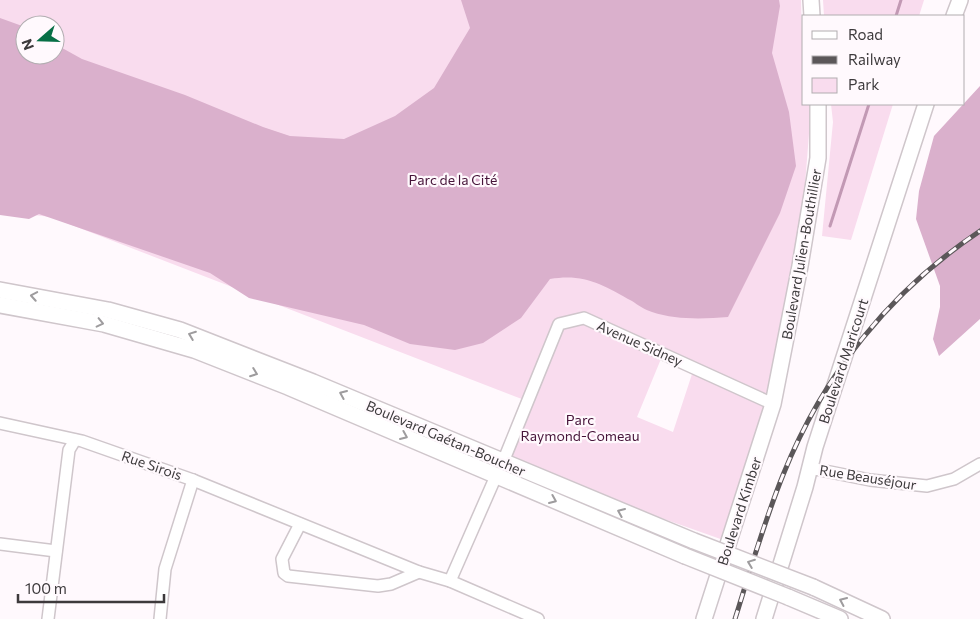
<svg xmlns="http://www.w3.org/2000/svg" width="980" height="619" viewBox="0 0 980 619" font-family="Commissioner,sans-serif">
  <rect width="100%" height="100%" fill="#fff9fd"/>
  <g fill="#f9dcee" fill-rule="evenodd">
    <path d="M0 0H801L804 104H809L810 121 803 210 770 400 663 354 637 417 673 432 694 368 773 404 729 542 503 462 527 401 51 217 0 211ZM25 25H55V55H25Z"/>
    <path d="M823 0H924L919 16H824Z"/>
    <path d="M831 104H893L851 240 822 236 833 122Z"/>
  </g>
  <g fill="#dab0cc">
    <path d="M461 0H779L780 6 772 53 789 112 796 166 780 213 728 317C703 319 676 320 652 312 645 310 638 305 632 301 603 285 584 273 550 279L521 318 483 343 455 350 410 344 364 325 249 298 210 273 39 214 29 219 0 215V18L25 27V55H55V44L82 59 185 95 263 127 290 136 344 139 395 116 434 88 470 28Z"/>
    <path d="M980 86V319L939 356 933 339 940 307V286L916 219 919 191 934 136Z"/>
  </g>
  <g fill="none" stroke-linecap="round" stroke-linejoin="round">
    <g stroke="#c299b4" stroke-width="3">
      <path d="M896 16 901 0"/>
      <path d="M830 226 869 104"/>
    </g>
    <defs>
      <g id="street">
        <path d="M0 423 82 441 193 480 419 572 450 581 538 619"/>
        <path d="M503 462 559 324 584 318 773 404"/>
        <path d="M810 468 870 480 927 486 954 479 980 464"/>
        <path d="M300 524 282 559 284 573 288 576 378 586 391 584 419 572"/>
        <path d="M0 544 56 551"/>
        <path d="M450 581 496 476"/>
        <path d="M48 619 69 450 75 440"/>
        <path d="M160 619 165 569 193 480"/>
      </g>
      <g id="secondary">
        <path d="M811 0 812 16"/>
        <path d="M954 16 960 0"/>
        <path d="M0 290 108 310 180 330 313 382 694 541"/>
        <path d="M0 305 104 324 194 350 288 387 685 556"/>
        <path d="M813 587 882 619"/>
        <path d="M788 597 840 619"/>
        <path d="M704 619 773 404 800 266 818 158V104"/>
        <path d="M764 619 805 487 815 447 926 104"/>
      </g>
    </defs>
    <use href="#street" stroke="#cfc6cb" stroke-width="14"/>
    <use href="#secondary" stroke="#cfc6cb" stroke-width="18"/>
    <use href="#street" stroke="#fff" stroke-width="11"/>
    <use href="#secondary" stroke="#fff" stroke-width="15"/>
    <defs>
      <path id="rail" d="M735 619C750 571 764 522 783 475 823 375 890 291 980 231"/>
    </defs>
    <use href="#rail" stroke="#5b5759" stroke-width="5"/>
    <use href="#rail" stroke="#fff9fd" stroke-width="3" stroke-dasharray="9" stroke-linecap="butt"/>
    <defs>
      <g id="secondary-bridge">
        <path d="M694 541 813 587"/>
        <path d="M685 556 788 597"/>
      </g>
    </defs>
    <use href="#secondary-bridge" stroke="#cfc6cb" stroke-width="18" stroke-linecap="butt"/>
    <use href="#secondary-bridge" stroke="#fff" stroke-width="15"/>
  </g>
  <defs><path id="oneway-chevron" d="M-2-3.5L2.5 0L-2 3.5" fill="none" stroke-width="1.6" stroke-linecap="round" stroke-linejoin="round" transform="scale(1.25)"/></defs>
  <g stroke="#9e9c9e">
    <use href="#oneway-chevron" transform="translate(34 296) rotate(-170)"/>
    <use href="#oneway-chevron" transform="translate(100 323) rotate(13)"/>
    <use href="#oneway-chevron" transform="translate(192 335) rotate(-159)"/>
    <use href="#oneway-chevron" transform="translate(254 373) rotate(21)"/>
    <use href="#oneway-chevron" transform="translate(343 394) rotate(-157)"/>
    <use href="#oneway-chevron" transform="translate(404 436) rotate(23)"/>
    <use href="#oneway-chevron" transform="translate(553 500) rotate(23)"/>
    <use href="#oneway-chevron" transform="translate(621 512) rotate(-157)"/>
    <use href="#oneway-chevron" transform="translate(751 563) rotate(-159)"/>
    <use href="#oneway-chevron" transform="translate(843 601) rotate(-156)"/>
  </g>
  <g text-anchor="middle" dominant-baseline="central" stroke-width="4.5" stroke-linejoin="round" paint-order="stroke">
    <g font-size="14" fill="#461439" stroke="#fff9fd">
      <text x="453" y="179">Parc de la Cité</text>
      <text x="580" y="419">Parc<tspan x="580" dy="16">Raymond-Comeau</tspan></text>
    </g>
    <g font-size="14" fill="#3d3a3c" stroke="#fff9fd">
      <text transform="translate(801 254) rotate(-80)">Boulevard Julien-Bouthillier</text>
      <text transform="translate(640 343) rotate(24)">Avenue Sidney</text>
      <text transform="translate(843 361) rotate(-72)">Boulevard Maricourt</text>
      <text transform="translate(446 438) rotate(23)">Boulevard Gaétan-Boucher</text>
      <text transform="translate(152 465) rotate(19)">Rue Sirois</text>
      <text transform="translate(868 477) rotate(9)">Rue Beauséjour</text>
      <text transform="translate(739 511) rotate(-72)">Boulevard Kimber</text>
    </g>
  </g>
  <rect x="802" y="15" width="162" height="90" fill="#fff9fd" stroke="#b1adb0"/>
  <rect x="812" y="31" width="25" height="8" fill="#ffffff" stroke="#b1adb0"/>
  <text x="848" y="40" font-size="15" fill="#3d3a3c">Road</text>
  <rect x="812" y="56" width="25" height="8" fill="#5b5759" stroke="#b1adb0"/>
  <text x="848" y="65" font-size="15" fill="#3d3a3c">Railway</text>
  <rect x="812" y="78" width="25" height="15" fill="#f9dcee" stroke="#b1adb0"/>
  <text x="848" y="90" font-size="15" fill="#3d3a3c">Park</text>
  <g transform="translate(40 40) rotate(250)"><circle r="24" fill="#fff9fd" stroke="#b1adb0"/>
  <path d="M0-4L9 19L0 12L-9 19Z" fill="#076f46"/>
  <text y="-8" font-size="14" font-weight="bold" text-anchor="middle" fill="#3d3a3c">N</text>
  </g>
  <path d="M18 594v8h146v-8" fill="none" stroke="#3d3a3c" stroke-width="2.5"/>
  <text x="25" y="594" font-size="15" fill="#3d3a3c" stroke="#fff9fd" stroke-width="4" paint-order="stroke">100 m</text>
</svg>
